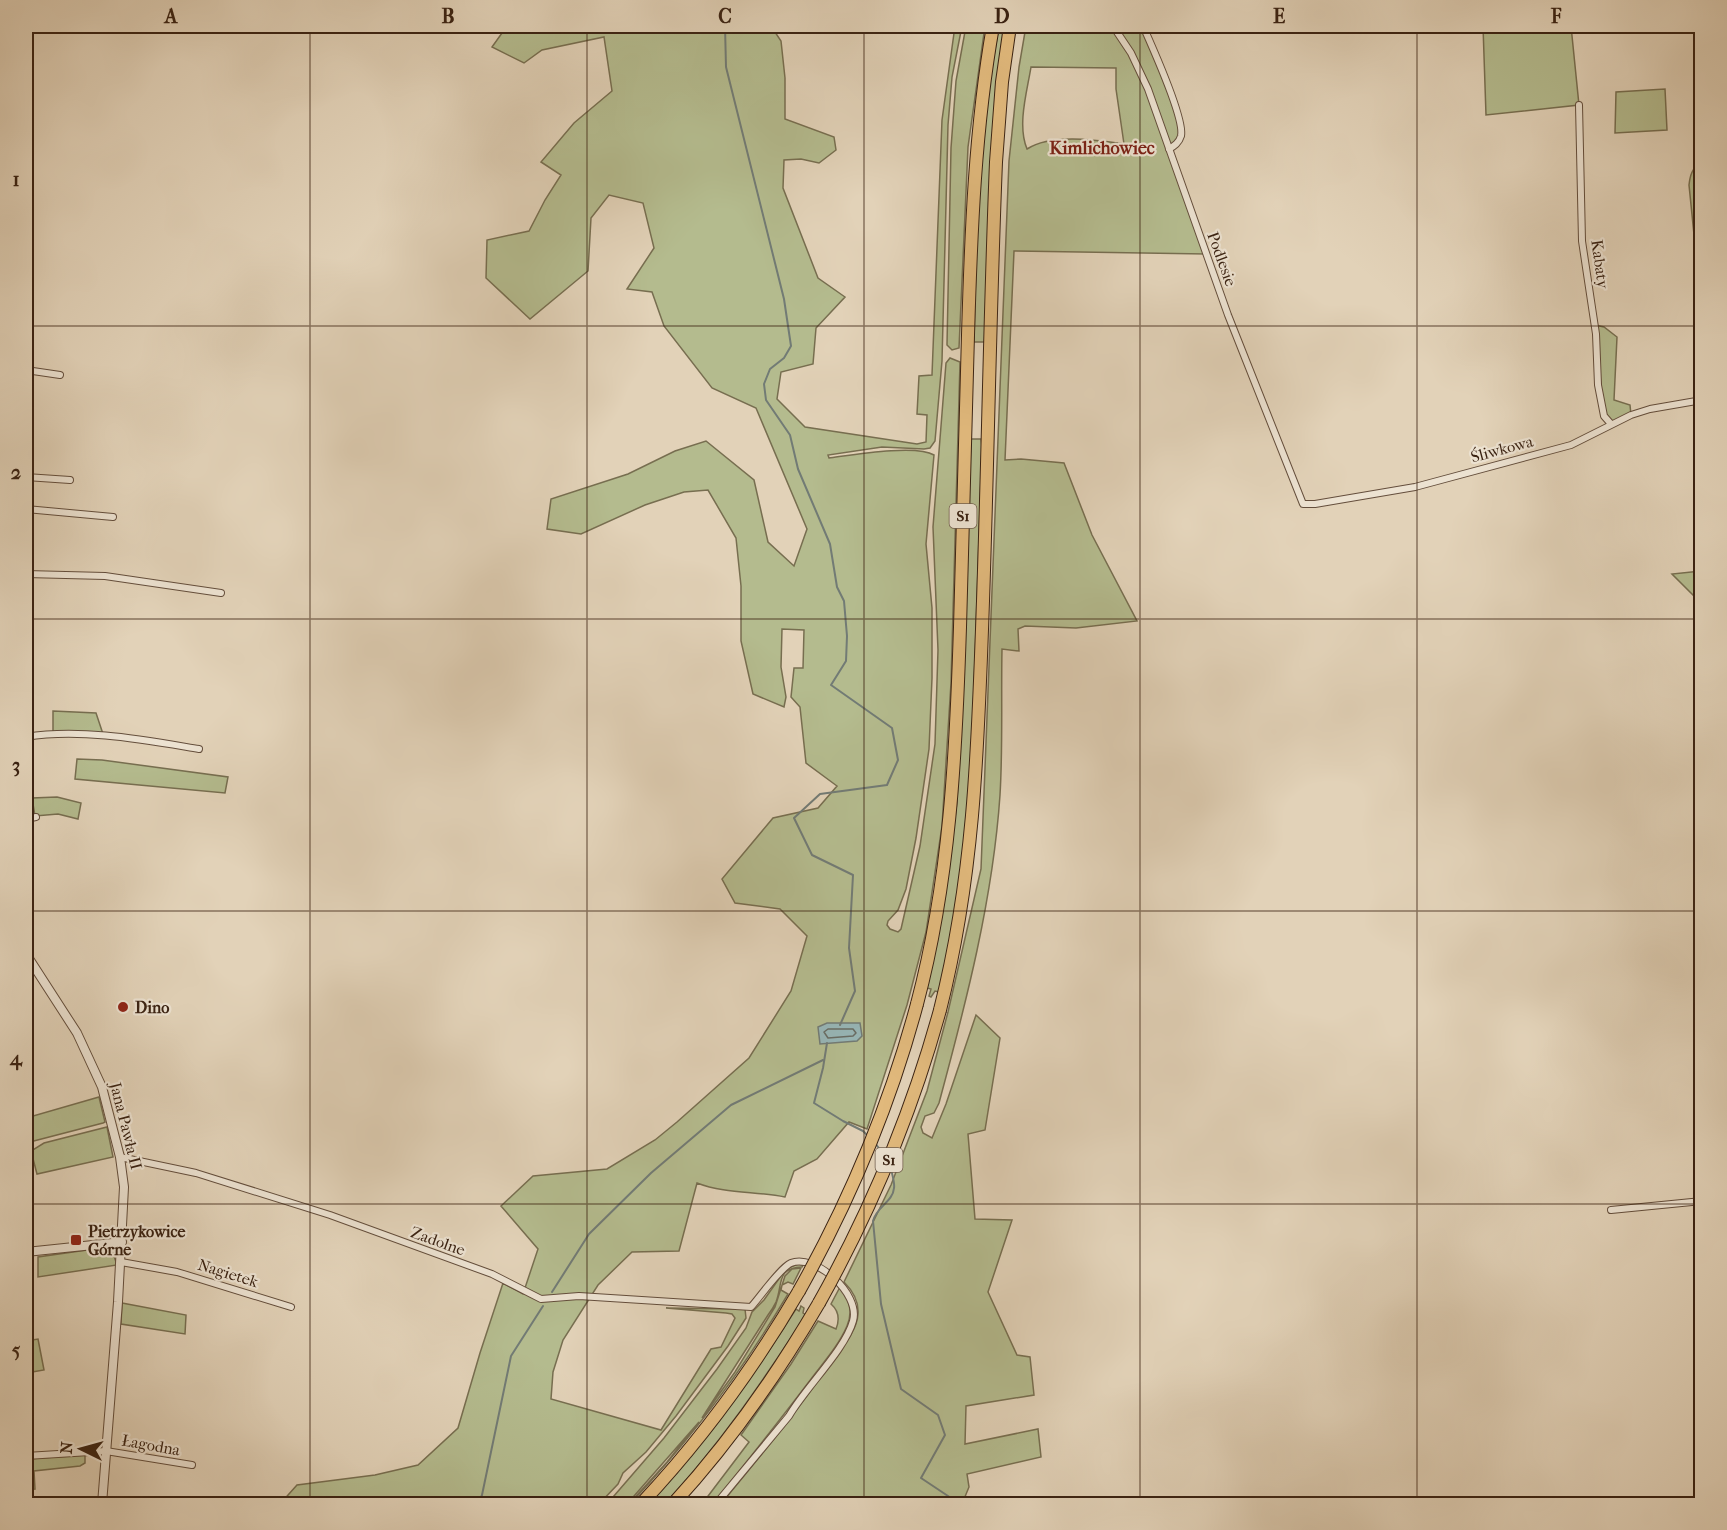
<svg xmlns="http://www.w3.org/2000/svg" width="1727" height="1530" viewBox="0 0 1727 1530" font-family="'IM FELL French Canon',serif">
  <rect width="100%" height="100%" fill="#e2d2b8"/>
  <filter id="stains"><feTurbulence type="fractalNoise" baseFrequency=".00333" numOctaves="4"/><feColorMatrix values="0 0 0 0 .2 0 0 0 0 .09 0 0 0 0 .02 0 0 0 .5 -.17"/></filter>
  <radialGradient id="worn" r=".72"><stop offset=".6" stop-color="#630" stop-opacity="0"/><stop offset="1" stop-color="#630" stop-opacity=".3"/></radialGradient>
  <g fill="#b4bb8e" stroke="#776e50" stroke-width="1.5" fill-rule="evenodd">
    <path d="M507 26H771L781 41 785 78V119L834 137 836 150 819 163 801 159 784 160 783 188 818 278 845 297 816 328 813 364 781 372 777 399 805 427 917 444 926 442 927 415 917 414 919 376 932 375 942 120 955 26H962L952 77 948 125 942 361 935 441 930 448 924 449 882 447 828 455 829 458C852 455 916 444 934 455L926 544 932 608V678L929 749 916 838 906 889 898 910 888 921 887 925 890 929 898 932 901 929 920 846 935 744 938 650 933 527 946 363 950 358 960 362 951 683 942 826 926 932 907 1005 867 1129 849 1122 817 1159 794 1171 785 1197C756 1191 725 1194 697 1183L679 1251 632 1252 598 1285 563 1340 553 1372 551 1399 661 1430 711 1349 721 1347 735 1318 732 1314 726 1313 666 1308 736 1309H745L746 1318 728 1346 676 1416 646 1452 623 1473 618 1484 599 1504H280L297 1485 375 1475 418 1465 458 1428 480 1353 503 1283 523 1294 538 1249 501 1206 533 1176 607 1169 655 1140 677 1122 749 1058 791 991 807 936 780 909 735 903 722 879 773 818 818 808 837 786 806 763 800 707 791 697 794 668H803L804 630 782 629 781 667 786 697 784 707 753 694 741 641V586L736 538 708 490 684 492 645 505 581 534 547 529 551 499 628 474 675 451 706 441 754 480 768 542 794 566 807 529 756 408 712 388 664 326 652 292 627 289 654 248 643 203 609 195 591 218 588 271 530 319 486 278 487 240 529 231 545 200 561 175 541 162 574 123 612 91 604 37 542 50 524 63 492 47Z"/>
    <path d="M966 26H985L968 147 959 348 952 350 947 345 951 148 956 81Z"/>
    <path d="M999 26H1005L985 340 984 342H974C976 262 977 182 987 103 990 77 995 51 999 26Z"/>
    <path d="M1026 26H1143L1161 66 1182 135 1169 149 1206 254 1014 251 1005 460 1021 459 1064 463 1092 535 1137 621 1076 628 1025 626 1018 629 1019 651 1002 649C1001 697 1003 746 1000 795 993 899 966 1003 939 1103L934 1113 925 1116 921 1127 923 1133 932 1138 946 1104 976 1015 1000 1038 985 1130 968 1134 975 1219 1012 1220 988 1292 1017 1355 1030 1357 1034 1395 966 1406 965 1444 1038 1429 1041 1457 967 1474 969 1487 962 1504H721C759 1458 797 1412 831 1362 841 1348 857 1332 858 1314 859 1301 853 1291 844 1282L891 1185 927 1091 948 1012 981 869 1009 161 1019 67ZM1031 67 1116 68V89L1124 144C1096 140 1052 133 1027 149 1017 125 1027 92 1031 67Z"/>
    <path d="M1483 26H1571L1579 105 1486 115Z"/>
    <path d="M1665 89 1667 130 1615 133 1616 92Z"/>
    <path d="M1701 164 1702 294H1700L1689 185C1690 176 1692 167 1701 164Z"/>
    <path d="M1595 325 1604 327 1617 337 1614 400 1630 405 1631 415 1611 424 1604 416Z"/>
    <path d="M971 439H981L982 447 971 778 956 911 939 992 935 991 931 997 929 996 931 989 927 988 945 897 957 802Z"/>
    <path d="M1701 571H1702L1701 603 1672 574Z"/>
    <path d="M53 711 96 713 103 734 53 733Z"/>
    <path d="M77 759 102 760 228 777 225 793 75 779Z"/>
    <path d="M57 797 81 803 78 819 58 814 35 816 32 798Z"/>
    <path d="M99 1097 105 1122 103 1123 26 1143V1118Z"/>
    <path d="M107 1127 113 1157 37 1174 31 1151 44 1143Z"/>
    <path d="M101 1248 107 1249 113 1253 117 1265 38 1277V1257Z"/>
    <path d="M798 1264 803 1265 802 1267C776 1268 783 1284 776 1302 774 1306 771 1311 768 1315L702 1418 735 1372 775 1307 785 1276 792 1269 801 1268 793 1284 788 1282 782 1285 781 1290 788 1294C743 1370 690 1440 630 1504H629L667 1462 699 1422 627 1504H607L664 1438 717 1369 746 1328 752 1312 764 1300 783 1273 788 1268Z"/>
    <path d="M840 1287C849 1298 853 1312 847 1326 838 1347 821 1365 808 1383 777 1424 745 1464 713 1504H702L749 1442 741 1435 791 1364 818 1321 836 1329C840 1319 839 1311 831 1304Z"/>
    <path d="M122 1303 186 1315 185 1334 121 1324Z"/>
    <path d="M801 1306 804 1308 803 1313 806 1315C763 1381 719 1445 665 1504H648L768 1352 796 1309 799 1311Z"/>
    <path d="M38 1339 44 1370 26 1373V1341Z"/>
    <path d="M85 1455V1463L80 1466 34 1471 35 1489 26 1490V1459Z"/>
  </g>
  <path fill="#97b6b7" stroke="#727b75" stroke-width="1.5" d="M827 1023H860L862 1036 857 1041 820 1044 818 1027Z"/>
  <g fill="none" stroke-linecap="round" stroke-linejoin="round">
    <path stroke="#686c64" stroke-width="1.5" d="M828 1029H853L856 1033 853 1036 828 1038 824 1032Z"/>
    <g stroke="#727b75" stroke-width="2">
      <path d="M725 26 726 67 784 299 791 346 784 358 770 369 764 384 766 400 790 435 798 469 830 544 837 587 844 601 847 636 846 661 831 685 892 728 898 760 887 785 820 794 794 818 812 855 853 875 849 948 855 991 840 1025"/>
      <path d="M827 1043 823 1068 814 1103 843 1121 863 1131 869 1137"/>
      <path d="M875 1143 884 1155"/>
      <path d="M891 1169C892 1174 895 1183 894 1188 893 1202 876 1207 873 1221L881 1304 901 1389 938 1415 945 1435 921 1478 951 1498V1504"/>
      <path d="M552 1292 589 1234 651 1173 731 1105 823 1060"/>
      <path d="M478 1504 482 1495 511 1356 543 1306"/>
    </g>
    <defs>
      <g id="minor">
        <path d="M1113 26 1131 53 1148 89 1228 315 1303 504H1315L1415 487 1571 445 1631 415 1650 409 1702 400"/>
        <path d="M1143 26C1151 44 1185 119 1181 136 1179 143 1174 146 1169 149"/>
        <path d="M1579 105 1582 241 1596 334 1598 385 1604 416 1611 424"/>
        <path d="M26 370 60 375"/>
        <path d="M26 477 70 480"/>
        <path d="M26 509 113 517"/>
        <path d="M1698 544H1702"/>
        <path d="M26 574 105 576 221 593"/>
        <path d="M26 737C81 728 144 740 199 749"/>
        <path d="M26 819 36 817"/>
        <path d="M120 1157 196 1173 330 1215 492 1274 541 1299 579 1296 751 1307C760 1297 780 1268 791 1263 814 1253 861 1293 853 1321 845 1350 805 1388 789 1416L716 1504"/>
        <path d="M1611 1210 1702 1201"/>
        <path d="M121 1262 177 1272 291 1307"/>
        <path d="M26 1456 106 1451 192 1465"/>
      </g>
      <g id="tertiary">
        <path d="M26 954 77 1033 102 1087 120 1157 124 1187 118 1302 102 1504"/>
        <path d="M26 1252 122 1242"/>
      </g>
      <g id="motorway">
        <path d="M917 1004C950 880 956 754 960 627 962 530 965 433 968 335 971 232 975 128 993 26"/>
        <path d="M940 1010C975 872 978 743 983 601 988 455 990 308 996 162L1002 82 1010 26"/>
        <path d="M641 1504C702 1439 754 1368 799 1291"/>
        <path d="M673 1504C729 1443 777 1375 819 1303"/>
      </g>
    </defs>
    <use href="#minor" stroke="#644e3c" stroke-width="8"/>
    <use href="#tertiary" stroke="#644e3c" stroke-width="10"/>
    <use href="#motorway" stroke="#3a2212" stroke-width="14"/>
    <use href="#minor" stroke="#ece2d1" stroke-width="6"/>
    <use href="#tertiary" stroke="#ece2d1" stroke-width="8"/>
    <use href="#motorway" stroke="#e1b97c" stroke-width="12"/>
    <defs>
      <g id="motorway-bridge">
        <path d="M799 1291C850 1200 890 1105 917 1004"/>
        <path d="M819 1303C871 1210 912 1112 940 1010"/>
      </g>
    </defs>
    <use href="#motorway-bridge" stroke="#3a2212" stroke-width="14" stroke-linecap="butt"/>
    <use href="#motorway-bridge" stroke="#e1b97c" stroke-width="12"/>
  </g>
  <path fill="none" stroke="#3a2212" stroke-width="1.5" stroke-opacity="0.55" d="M310 26V1504M587 26V1504M864 26V1504M1140 26V1504M1417 26V1504M26 326H1702M26 619H1702M26 911H1702M26 1204H1702"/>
  <g fill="#8f2418" stroke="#ece2d1" stroke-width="2">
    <circle cx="123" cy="1007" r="6"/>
    <rect x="70" y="1234" width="12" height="12" rx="3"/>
  </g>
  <g text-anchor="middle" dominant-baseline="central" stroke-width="4.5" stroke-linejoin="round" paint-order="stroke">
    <g fill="#ece2d1" stroke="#6f5c4b" stroke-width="1.5">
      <rect x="949.5" y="504" width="27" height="24" rx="4.5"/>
      <rect x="875.5" y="1148" width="27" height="24" rx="4.5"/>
    </g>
    <g font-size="15" font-weight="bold" fill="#3a2212">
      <text x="963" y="516">S1</text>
      <text x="889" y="1160">S1</text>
    </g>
    <g font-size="16" fill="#3a2212" stroke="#ece2d1">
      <text transform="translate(1222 259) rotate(70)">Podlesie</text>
      <text transform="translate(1600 264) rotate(82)">Kabaty</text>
      <text transform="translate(1502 449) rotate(-15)">Śliwkowa</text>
      <text transform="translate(126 1126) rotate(76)">Jana Pawła II</text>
      <text transform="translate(438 1241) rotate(20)">Zadolne</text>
      <text transform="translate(228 1273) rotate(17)">Nagietek</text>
      <text transform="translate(151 1445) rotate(10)">Łagodna</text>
    </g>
    <g font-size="16" font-weight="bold" fill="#3a2212" stroke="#ece2d1" text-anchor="start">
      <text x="135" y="1007">Dino</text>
      <text x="88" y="1231">Pietrzykowice<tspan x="88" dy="18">Górne</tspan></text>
    </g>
    <g font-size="18" font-weight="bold" fill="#7a1f14" stroke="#ece2d1">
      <text x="1102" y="148">Kimlichowiec</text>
    </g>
  </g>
  <rect width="1727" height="1530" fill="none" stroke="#e2d2b8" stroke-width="66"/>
  <g transform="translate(81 1449) rotate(275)" stroke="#ece2d1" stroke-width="4.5" paint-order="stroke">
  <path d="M0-4.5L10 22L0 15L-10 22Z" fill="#3a2212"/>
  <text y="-9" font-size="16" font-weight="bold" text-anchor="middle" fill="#3a2212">N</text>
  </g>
  <rect x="33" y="33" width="1661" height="1464" fill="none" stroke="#3a2212" stroke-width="2"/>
  <g font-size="20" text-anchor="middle" font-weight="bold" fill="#3a2212">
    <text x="171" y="23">A</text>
    <text x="448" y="23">B</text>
    <text x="725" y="23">C</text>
    <text x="1002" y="23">D</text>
    <text x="1279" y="23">E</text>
    <text x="1556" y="23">F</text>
    <text x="16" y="186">1</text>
    <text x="16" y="479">2</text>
    <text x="16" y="772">3</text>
    <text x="16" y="1065">4</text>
    <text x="16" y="1357">5</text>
  </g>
  <rect width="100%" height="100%" filter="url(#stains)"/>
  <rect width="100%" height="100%" fill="url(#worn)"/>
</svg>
